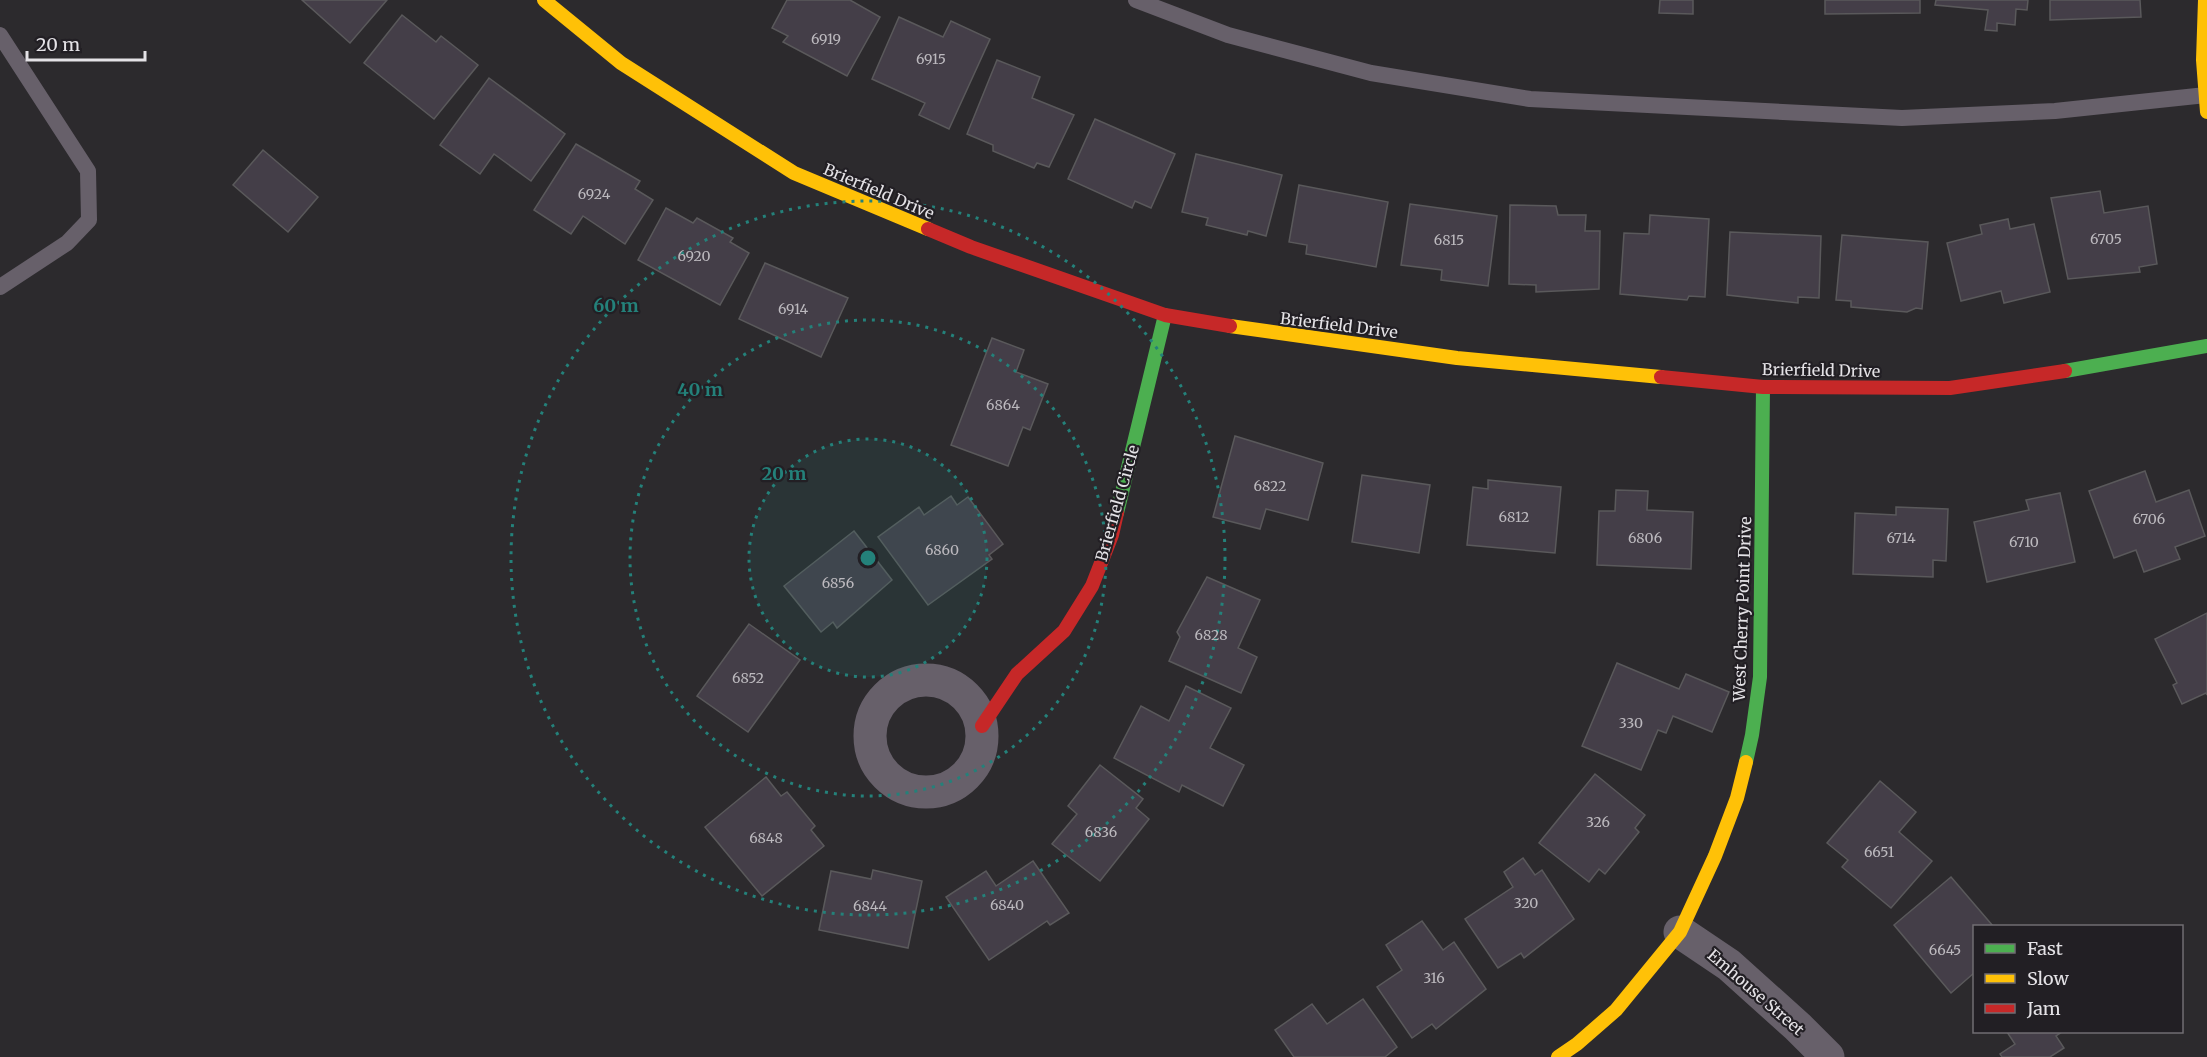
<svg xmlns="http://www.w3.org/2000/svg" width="2207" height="1057" viewBox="0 0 2207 1057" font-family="Merriweather,serif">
  <rect width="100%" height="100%" fill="#2c2a2d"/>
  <g fill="#443e48" stroke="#5a595b" stroke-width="1.5">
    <path d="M302 0H387L350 43Z"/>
    <path d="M787 0H850L880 17 847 76 783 42 788 36 772 28Z"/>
    <path d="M1660 0H1693V14L1659 13Z"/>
    <path d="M1825 0H1920V13L1825 14Z"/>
    <path d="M1936 0H2028L2027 10 2016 9 2015 25 1997 23V31L1985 30 1988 10 1935 5Z"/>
    <path d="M2050 0H2140L2141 17 2050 20Z"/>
    <path d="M402 15 436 42 441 36 478 65 434 119 364 63Z"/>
    <path d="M899 17 943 37 951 21 990 39 949 129 919 115 925 103 872 79Z"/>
    <path d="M997 60 1040 77 1032 98 1074 115 1049 167 1037 163 1034 168 993 151V145L967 134Z"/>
    <path d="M489 78 565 134 531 181 494 154 480 174 440 145Z"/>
    <path d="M1095 119 1175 154 1151 208 1135 201 1132 208 1068 179Z"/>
    <path d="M576 144 640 181 635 189 653 200 625 244 583 216 571 234 534 210Z"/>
    <path d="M263 150 318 197 288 232 233 185Z"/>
    <path d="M1196 154 1282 175 1266 236 1248 231 1247 235 1206 225 1208 218 1182 212Z"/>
    <path d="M1299 185 1388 202 1376 267 1306 254 1307 245 1289 242Z"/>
    <path d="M2100 191 2104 213 2148 206 2157 264 2139 267 2140 272 2068 279 2051 198Z"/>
    <path d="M1410 204 1497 216 1488 286 1441 280 1442 270 1401 265Z"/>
    <path d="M1510 205 1556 206 1558 215H1586L1585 231H1600L1599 289 1536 292V285L1509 284Z"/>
    <path d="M666 208 693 223 697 218 733 238 730 242 749 253 720 305 638 260Z"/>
    <path d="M1650 215 1709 219 1705 297 1689 296 1687 300 1620 294 1624 233 1649 234Z"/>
    <path d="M2008 219 2010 229 2034 224 2050 292 2004 303 2001 291 1961 301 1947 243 1982 234 1980 225Z"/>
    <path d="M1730 232 1821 236 1819 298 1798 297V303L1727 295Z"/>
    <path d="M1842 235 1928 242 1922 309 1916 308 1907 312 1851 307V301L1836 300Z"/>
    <path d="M765 263 848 298 821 357 739 319Z"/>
    <path d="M992 338 1024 350 1016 372 1048 384 1030 430 1023 427 1008 466 951 445Z"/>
    <path d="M1235 436 1323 463 1308 520 1266 509 1260 529 1213 517Z"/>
    <path d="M2145 471 2156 502 2189 490 2205 536 2175 547 2180 559 2144 572 2136 550 2114 558 2089 491Z"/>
    <path d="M1362 475 1430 485 1419 553 1352 542Z"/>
    <path d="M1488 480 1561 487 1555 553 1467 545 1473 487 1488 489Z"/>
    <path d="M1616 490 1648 491 1647 510 1693 512 1691 569 1597 565 1599 511H1615Z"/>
    <path d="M2060 493 2075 562 1987 582 1974 522 2029 510 2026 500Z"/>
    <path d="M951 496 957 505 968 497 1003 544 989 555 992 559 928 605 878 537 919 507 924 515Z"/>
    <path d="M1896 507 1948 509 1946 561 1933 560V577L1853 574 1855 513 1896 515Z"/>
    <path d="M854 531 892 580 837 628 833 622 821 632 784 586Z"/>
    <path d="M1207 577 1260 600 1238 648 1257 657 1241 693 1169 661 1180 637 1177 632Z"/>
    <path d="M2207 613V695L2206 693 2182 704 2173 685 2177 683 2155 639Z"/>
    <path d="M749 624 800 660 748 732 697 696Z"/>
    <path d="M1617 663 1679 689 1686 674 1729 692 1712 732 1673 716 1666 733 1658 730 1641 770 1582 746Z"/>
    <path d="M1186 686 1231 708 1210 748 1244 765 1223 806 1182 785 1179 792 1114 758 1141 706 1169 721Z"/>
    <path d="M1100 765 1143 799 1136 808 1149 819 1100 881 1052 844 1077 814 1068 806Z"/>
    <path d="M1595 774 1645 815 1635 828 1639 832 1605 874 1599 869 1589 882 1539 843Z"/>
    <path d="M766 777 781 796 787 792 815 826 811 830 824 846 762 896 705 827Z"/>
    <path d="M1880 781 1916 812 1899 832 1932 861 1891 908 1842 867 1848 860 1827 843Z"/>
    <path d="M1523 858 1535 875 1542 870 1574 919 1524 958 1521 953 1498 968 1465 919 1513 887 1504 872Z"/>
    <path d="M1033 861 1069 913 1050 925 1047 921 989 960 946 897 986 871 996 886Z"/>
    <path d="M873 870 922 881 908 948 819 930 831 871 871 879Z"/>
    <path d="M1951 877 1993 926H1974V973L1951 993 1894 925Z"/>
    <path d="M1422 921 1443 950 1454 942 1486 989 1436 1029 1432 1024 1412 1038 1377 987 1402 970 1386 945Z"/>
    <path d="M1363 999 1397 1047 1385 1057H1294L1275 1030 1312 1004 1327 1024Z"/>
    <path d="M2007 1032H2062L2056 1036 2064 1048 2050 1057H2002L2000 1054 2015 1044Z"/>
  </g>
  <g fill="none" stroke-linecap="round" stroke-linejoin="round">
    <g stroke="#67606a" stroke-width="16">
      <path d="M1136 0 1228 35 1371 73 1530 99 1902 118 2055 111 2206 95"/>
      <path d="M0 35 88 171 89 220 67 243 0 287"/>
    </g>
    <g stroke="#67606a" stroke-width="33">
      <circle cx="926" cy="736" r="56"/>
      <path d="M1680 932 1729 965 1798 1027 1828 1057"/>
    </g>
    <g stroke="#4caf50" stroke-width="14">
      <path d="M2065 371 2207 346"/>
      <path d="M1117 513 1165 315"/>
      <path d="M1746 762 1752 735 1760 677 1763 387"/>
    </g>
    <g stroke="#ffc107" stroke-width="14">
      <path d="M544 0 621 63 794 173 928 229"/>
      <path d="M2205 0 2203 60 2207 112"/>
      <path d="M1230 326 1457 358 1661 377"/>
      <path d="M1558 1057 1577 1044 1616 1010 1680 932 1715 856 1737 798 1746 762"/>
    </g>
    <g stroke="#c62828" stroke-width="14">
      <path d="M928 229 971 247 1165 315 1230 326"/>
      <path d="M1661 377 1763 387 1950 388 2065 371"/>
      <path d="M982 726 1017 674 1064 631 1092 586 1112 535 1117 513"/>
    </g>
  </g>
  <circle cx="868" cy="558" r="119" fill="#24817a" fill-opacity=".12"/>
  <g fill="none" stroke="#24817a" stroke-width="3" stroke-dasharray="3 6">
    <circle cx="868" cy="558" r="119"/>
    <circle cx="868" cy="558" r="238"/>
    <circle cx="868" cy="558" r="357"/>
  </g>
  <g text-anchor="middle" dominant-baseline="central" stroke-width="4.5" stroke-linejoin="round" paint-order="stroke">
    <g font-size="14" fill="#bcb9be">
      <text x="826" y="39">6919</text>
      <text x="931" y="59">6915</text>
      <text x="594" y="194">6924</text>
      <text x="2106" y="239">6705</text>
      <text x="1449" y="240">6815</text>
      <text x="694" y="256">6920</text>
      <text x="793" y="309">6914</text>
      <text x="1003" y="405">6864</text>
      <text x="1270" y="486">6822</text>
      <text x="1514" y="517">6812</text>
      <text x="2149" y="519">6706</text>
      <text x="1645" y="538">6806</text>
      <text x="1901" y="538">6714</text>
      <text x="2024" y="542">6710</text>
      <text x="942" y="550">6860</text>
      <text x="838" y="583">6856</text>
      <text x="1211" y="635">6828</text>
      <text x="748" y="678">6852</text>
      <text x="1631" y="723">330</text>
      <text x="1598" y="822">326</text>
      <text x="1101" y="832">6836</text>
      <text x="766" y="838">6848</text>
      <text x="1879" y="852">6651</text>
      <text x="1526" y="903">320</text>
      <text x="1007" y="905">6840</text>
      <text x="870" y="906">6844</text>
      <text x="1945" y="950">6645</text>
      <text x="1434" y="978">316</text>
    </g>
    <g font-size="16" fill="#e4e2e6" stroke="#221f24">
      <text transform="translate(879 191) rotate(23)">Brierfield Drive</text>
      <text transform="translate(1339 325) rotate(7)">Brierfield Drive</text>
      <text transform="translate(1821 370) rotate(1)">Brierfield Drive</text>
      <text transform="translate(1117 503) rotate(-74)">Brierfield Circle</text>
      <text transform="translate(1742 609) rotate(-88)">West Cherry Point Drive</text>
      <text transform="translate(1756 992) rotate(41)">Emhouse Street</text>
    </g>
  </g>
  <circle cx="868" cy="558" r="9" fill="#24817a" stroke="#221f24" stroke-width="3"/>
  <g font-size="18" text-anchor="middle" font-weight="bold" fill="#24817a" stroke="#221f24" stroke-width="4.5" stroke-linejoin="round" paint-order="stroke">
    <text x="616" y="312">60 m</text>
    <text x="700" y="396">40 m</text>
    <text x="784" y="480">20 m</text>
  </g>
  <rect x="1973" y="925" width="210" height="108" fill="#221f24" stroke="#706d72" stroke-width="1.5"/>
  <rect x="1985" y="944" width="30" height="9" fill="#4caf50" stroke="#706d72" stroke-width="1.5"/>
  <text x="2027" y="955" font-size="18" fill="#e4e2e6">Fast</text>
  <rect x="1985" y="974" width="30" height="9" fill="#ffc107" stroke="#706d72" stroke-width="1.5"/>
  <text x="2027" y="985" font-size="18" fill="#e4e2e6">Slow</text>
  <rect x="1985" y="1004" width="30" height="9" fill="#c62828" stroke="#706d72" stroke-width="1.5"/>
  <text x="2027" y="1015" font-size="18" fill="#e4e2e6">Jam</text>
  <path d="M27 51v9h118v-9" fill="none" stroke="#e4e2e6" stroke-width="3"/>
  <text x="36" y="51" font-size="18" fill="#e4e2e6" stroke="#221f24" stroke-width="4.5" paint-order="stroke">20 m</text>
</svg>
